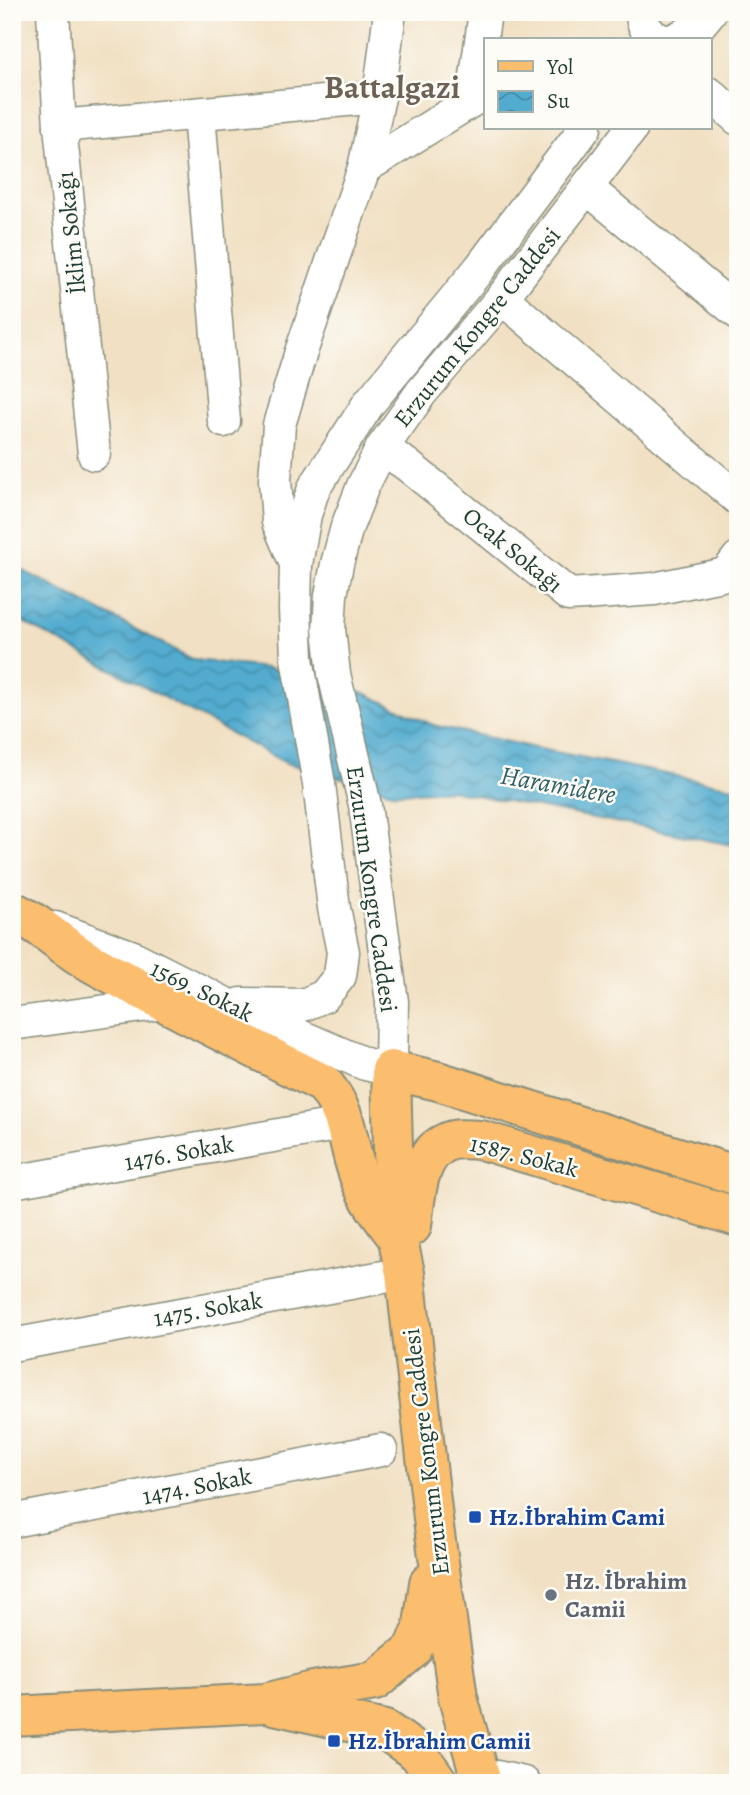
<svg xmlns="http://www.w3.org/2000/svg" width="750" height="1795" viewBox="0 0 750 1795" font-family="Alegreya,serif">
  <defs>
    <pattern id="water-waves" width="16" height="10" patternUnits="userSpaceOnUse" patternTransform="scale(1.75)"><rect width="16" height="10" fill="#52accf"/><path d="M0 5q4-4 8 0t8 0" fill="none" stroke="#438da9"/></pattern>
  </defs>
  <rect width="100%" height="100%" fill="#fdfcf7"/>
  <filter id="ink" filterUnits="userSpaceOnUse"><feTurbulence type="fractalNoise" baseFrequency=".0143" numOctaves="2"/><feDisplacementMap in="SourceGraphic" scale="14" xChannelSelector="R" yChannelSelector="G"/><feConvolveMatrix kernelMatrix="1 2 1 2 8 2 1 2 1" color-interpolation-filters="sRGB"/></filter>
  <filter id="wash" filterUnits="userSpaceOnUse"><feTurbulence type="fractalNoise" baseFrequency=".00686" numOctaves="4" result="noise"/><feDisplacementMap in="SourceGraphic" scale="28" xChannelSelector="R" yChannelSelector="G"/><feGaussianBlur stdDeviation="1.57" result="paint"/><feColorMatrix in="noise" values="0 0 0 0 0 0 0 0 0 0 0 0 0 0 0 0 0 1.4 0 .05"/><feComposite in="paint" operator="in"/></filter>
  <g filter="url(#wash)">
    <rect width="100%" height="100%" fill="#f1e0c3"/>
    <path fill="url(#water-waves)" stroke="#387482" stroke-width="2" d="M12 565 194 660 266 668 362 692 433 725 535 748 738 788V846L450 790 396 793 286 763 12 616Z"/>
  </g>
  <g filter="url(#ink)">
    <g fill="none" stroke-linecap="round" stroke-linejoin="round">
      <defs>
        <g id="minor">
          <path d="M53 12 60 126 94 454"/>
          <path d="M642 12C641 25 649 35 661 40"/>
          <path d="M673 40 695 30 710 12"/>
          <path d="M710 94 738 119"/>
          <path d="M473 98 485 12"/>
          <path d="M199 114 224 421"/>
          <path d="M60 126 379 97"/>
          <path d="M364 168 486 92"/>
          <path d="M587 188 738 313"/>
          <path d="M502 298 738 499"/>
          <path d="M382 448 407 465 569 595 654 589 726 574 738 558"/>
          <path d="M296 564 278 522 275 480 279 425 300 355 364 168 379 97 390 12"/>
          <path d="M55 928 133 957 226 1004 365 1064 391 1070 392 1002 365 805 334 674 329 629 331 595 337 564 347 527 363 486 382 448 421 393 502 298 632 128"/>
          <path d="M241 1004 303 1005 324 996 340 976 343 952 334 908 319 784 297 658 295 609 296 564 305 515 314 488 369 403 480 268 585 128"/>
          <path d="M12 1024 164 1003"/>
          <path d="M12 1182 347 1123"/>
          <path d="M12 1345 405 1273"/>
          <path d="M12 1521 381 1450"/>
          <path d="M479 1773 524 1783"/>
        </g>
        <g id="major">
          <path d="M12 911C41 923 61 946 88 961 166 1004 245 1044 324 1084 351 1118 345 1139 359 1176 367 1199 383 1218 397 1237"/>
          <path d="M412 1226C416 1197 416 1155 447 1142 457 1137 470 1140 481 1140L738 1217"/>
          <path d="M274 1705 385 1730 418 1753 439 1783"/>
          <path d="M12 1716 265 1703 313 1691 375 1681 412 1650 422 1632 429 1583"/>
          <path d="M482 1783 458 1698 434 1527 405 1273 395 1226 391 1070 438 1081 738 1176"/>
        </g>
      </defs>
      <use href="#minor" stroke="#888e7c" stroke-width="35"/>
      <use href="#major" stroke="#888e7c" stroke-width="42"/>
      <use href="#minor" stroke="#fff" stroke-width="32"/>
      <use href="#major" stroke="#fbbd6e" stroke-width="38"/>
    </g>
  </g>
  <g fill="#1a4fb4" stroke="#fdfcf7" stroke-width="2.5">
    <rect x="468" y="1510" width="14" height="14" rx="3.5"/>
    <rect x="327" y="1734" width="14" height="14" rx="3.5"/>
  </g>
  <circle fill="#6b7280" stroke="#fdfcf7" stroke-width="2.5" cx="551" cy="1595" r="7"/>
  <g text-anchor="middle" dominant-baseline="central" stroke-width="5" stroke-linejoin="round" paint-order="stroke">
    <g font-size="24" fill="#1f3d34" stroke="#fdfcf7">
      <text transform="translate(71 233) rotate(-96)">İklim Sokağı</text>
      <text transform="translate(477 327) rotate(-51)">Erzurum Kongre Caddesi</text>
      <text transform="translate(513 550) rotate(39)">Ocak Sokağı</text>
      <text transform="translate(372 889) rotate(82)">Erzurum Kongre Caddesi</text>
      <text transform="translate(202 991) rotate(26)">1569. Sokak</text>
      <text transform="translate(179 1153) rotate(-10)">1476. Sokak</text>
      <text transform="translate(524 1156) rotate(14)">1587. Sokak</text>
      <text transform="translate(208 1309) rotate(-10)">1475. Sokak</text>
      <text transform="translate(426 1452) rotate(-97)">Erzurum Kongre Caddesi</text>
      <text transform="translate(197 1486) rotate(-11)">1474. Sokak</text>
    </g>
    <g font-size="24" font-weight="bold" fill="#164399" stroke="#fdfcf7" text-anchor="start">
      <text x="489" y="1517">Hz.İbrahim Cami</text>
      <text x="348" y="1741">Hz.İbrahim Camii</text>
    </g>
    <g font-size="24" font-weight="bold" fill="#5b616d" stroke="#fdfcf7" text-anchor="start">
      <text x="565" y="1581">Hz. İbrahim<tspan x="565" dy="28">Camii</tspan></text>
    </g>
    <g font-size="26" font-style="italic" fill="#2e5e62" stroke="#fdfcf7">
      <text transform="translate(558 785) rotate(10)">Haramidere</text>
    </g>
    <g font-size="32" font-weight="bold" fill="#6d6255" stroke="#fdfcf7">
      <text x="392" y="87">Battalgazi</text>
    </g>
  </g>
  <rect width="750" height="1795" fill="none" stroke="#fdfcf7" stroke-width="42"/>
  <rect x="484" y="38" width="228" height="91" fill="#fdfcf7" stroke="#a4b0a9" stroke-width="2"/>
  <rect x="498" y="61" width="35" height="10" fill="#fbbd6e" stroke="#a4b0a9" stroke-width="2"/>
  <text x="547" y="74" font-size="21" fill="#1f3d34">Yol</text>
  <rect x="498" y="91" width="35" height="21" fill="url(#water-waves)" stroke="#a4b0a9" stroke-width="2"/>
  <text x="547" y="108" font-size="21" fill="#1f3d34">Su</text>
</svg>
